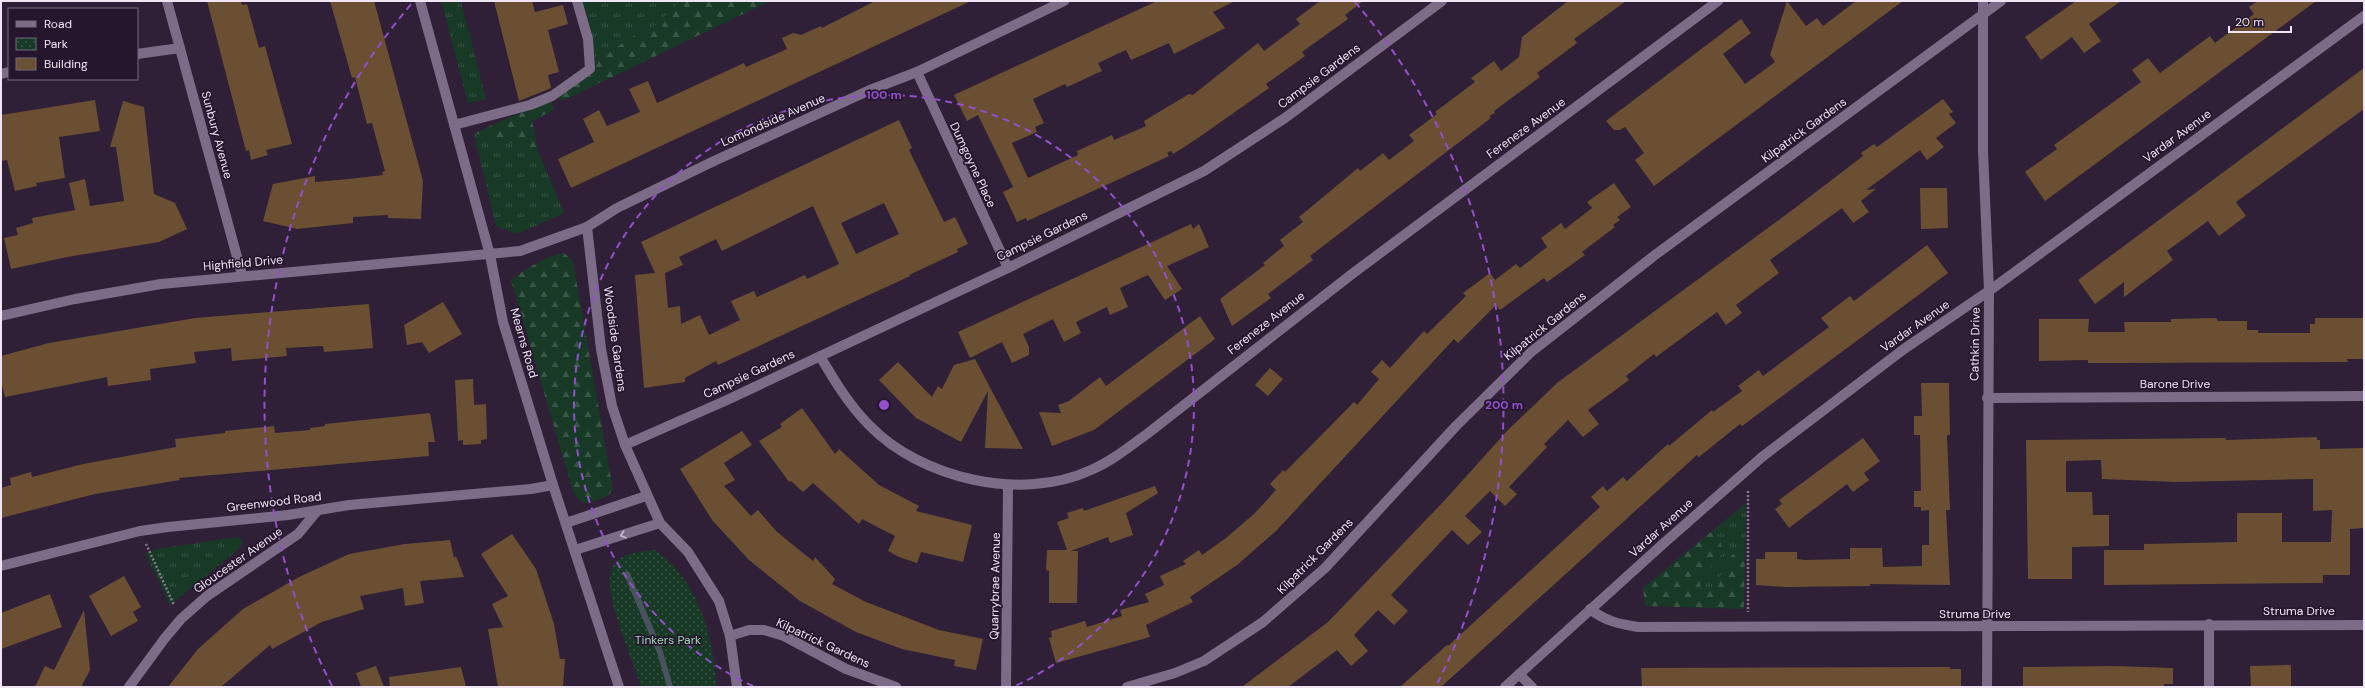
<svg xmlns="http://www.w3.org/2000/svg" width="2365" height="688" viewBox="0 0 2365 688" font-family="'DM Sans',sans-serif">
  <defs>
    <pattern id="grass-tufts" width="24" height="20" patternUnits="userSpaceOnUse"><rect width="24" height="20" fill="#173926"/><path d="M3 7l-1-3M5 7V3M7 7l1-3M15 17l-1-3M17 17v-4M19 17l1-3" fill="none" stroke="#395646"/></pattern>
    <pattern id="forest-firs" width="22" height="20" patternUnits="userSpaceOnUse"><rect width="22" height="20" fill="#173926"/><path d="M5 1l3.5 6h-7zM16 11l3.5 6h-7z" fill="#395646"/></pattern>
    <pattern id="park-dots" width="8" height="8" patternUnits="userSpaceOnUse"><rect width="8" height="8" fill="#173926"/><path d="M2 2h.1M6 6h.1" fill="none" stroke="#395646" stroke-width="1.8" stroke-linecap="round"/></pattern>
  </defs>
  <rect width="100%" height="100%" fill="#2f2037"/>
  <g fill="url(#grass-tufts)">
    <path d="M441 1H461L486 99 468 103Z"/>
    <path d="M577 1H765L608 72 589 62Z"/>
    <path d="M474 133 538 151 564 213 517 234 496 226Z"/>
    <path d="M1746 503 1745 548 1732 555 1712 591H1704L1700 585 1706 572 1722 553 1721 543 1712 531Z"/>
    <path d="M237 537 242 540 240 548 170 605 145 553 157 549Z"/>
  </g>
  <g fill="url(#forest-firs)">
    <path d="M680 1H770L562 101 553 93 628 39 656 25Z"/>
    <path d="M550 100 554 110 532 121 538 151 474 133Z"/>
    <path d="M564 253 573 261 613 490C607 499 594 501 584 503L574 495 511 280C526 269 545 256 564 253Z"/>
    <path d="M1712 531 1721 543 1722 553 1706 572 1700 585 1704 591H1712L1732 555 1745 548 1744 609 1645 606 1643 588Z"/>
  </g>
  <path fill="url(#park-dots)" d="M655 550C699 581 713 636 717 687H641C635 661 596 585 615 563 625 552 642 551 655 550Z"/>
  <g fill="none" stroke-linecap="round" stroke-linejoin="round">
    <path stroke="#48535d" stroke-width="6" d="M627 574 660 652 670 687"/>
  </g>
  <g fill="#6a4f33" fill-rule="evenodd">
    <path d="M207 1H241L242 5 247 4 259 48 265 46 292 144 266 150 268 155 251 160 249 150 246 151Z"/>
    <path d="M330 1H374L423 181 421 219 388 218V215L353 217V223L297 229 263 221 273 184 315 176V182L349 179 383 175 382 172 385 171 372 123 367 124 355 77 352 78Z"/>
    <path d="M494 1H532L535 12 563 5 568 24 548 30 559 72 548 75 551 88 519 101Z"/>
    <path d="M875 1H971L571 188 558 159 594 142 583 119 599 110 607 126 640 112 629 89 648 81 657 103 744 63 746 67 787 49 782 38 793 33 801 35 821 26 822 28Z"/>
    <path d="M1157 1H1235L1213 12 1225 28 1174 54 1169 43 1131 60 1126 50 1098 63 1102 71 1067 87 1065 84 1033 99 1044 123 1035 127 1037 132 1012 143 1028 178 1078 155 1077 151 1112 135 1114 140 1146 126 1144 121 1189 94 1193 95 1258 43 1264 51 1300 24 1296 19 1320 1H1363L1345 15 1348 19 1302 52 1305 56 1266 84 1269 88 1198 138 1173 154 1171 151 1167 153 1169 156 1126 176 1027 221 1026 218 1017 222 1003 192 1013 187 997 154 978 115 967 121 954 95Z"/>
    <path d="M1568 1H1626L1574 39 1577 43 1537 73 1540 77 1494 111 1495 113 1489 116 1491 118 1310 256 1313 260 1268 294 1271 298 1232 326 1220 299 1265 265 1263 263 1284 246 1280 240 1303 222 1299 217 1358 168 1360 171 1383 153 1389 160 1414 141 1409 135 1437 114 1435 112 1475 82 1471 78 1494 61 1501 71 1519 57 1522 37Z"/>
    <path d="M1787 1 1806 26 1817 18 1823 26 1856 1H1903L1654 186 1635 160 1644 153 1625 127 1620 130H1614L1606 121 1741 19 1751 33 1723 54 1745 84 1775 62 1770 55Z"/>
    <path d="M2076 1H2121L2089 24 2101 41 2084 53 2072 37 2041 60 2025 37Z"/>
    <path d="M2258 1H2316L2045 201 2025 172 2057 149 2054 145 2141 82 2132 70 2148 58 2160 73 2210 36 2215 43 2254 14 2249 7Z"/>
    <path d="M2364 68V109L2236 202 2246 216 2219 236 2208 221 2167 251 2173 260 2124 297V282L2095 304 2078 280Z"/>
    <path d="M1943 99 1953 112 1949 114 1956 123 1936 138 1944 147 1927 160 1920 150 1866 190 1876 189 1861 201 1869 212 1853 223 1842 208 1770 260 1779 273 1736 305 1742 313 1726 325 1717 312 1656 357 1654 354 1626 376 1629 380 1588 410 1599 424 1583 437 1568 420 1544 444 1547 447 1509 487 1517 494 1505 506 1490 491 1465 516 1482 532 1468 545 1452 530 1391 595 1408 611 1394 625 1378 610 1354 635 1368 651 1351 666 1337 650 1288 687H1242L1328 622 1444 501 1507 431 1557 383 1795 208 1863 156 1861 153 1874 144 1877 147Z"/>
    <path d="M95 100 100 131 59 137 65 178 36 183 37 186 15 191 7 160 1 161V115Z"/>
    <path d="M123 101 144 107 154 194 175 203 187 229 159 242 67 257 11 269 4 238 18 235 16 228 33 223 32 218 75 210 69 183 85 179 90 206 124 201 116 147H110Z"/>
    <path d="M899 120 912 148 909 150 944 222 955 217 968 244 957 249 958 252 909 275 910 276 718 365 716 361 685 378V382L644 388 635 275 655 273 641 242ZM884 203 899 234 856 254 841 223ZM813 206 839 264 807 279 805 275 757 297 754 291 731 301 740 320 709 335 700 315 681 324 680 306 668 308 665 273 683 265 679 257 716 239 722 251Z"/>
    <path d="M1614 183 1631 207 1617 217 1620 220 1613 225 1615 227 1582 252 1585 255 1547 282 1544 278 1500 310 1496 305 1458 343 1454 339 1276 531 1237 565 1190 597 1193 602 1146 625 1150 637 1056 663 1049 638 1052 637 1051 631 1085 621 1087 627 1122 616 1120 610 1149 602 1145 594 1164 585 1160 576 1186 564 1183 561 1199 550 1202 555 1226 538 1255 513 1276 490 1270 484 1283 470 1285 472 1354 402 1357 405 1379 379 1371 372 1382 360 1390 368 1424 331 1427 334 1466 296 1463 293 1490 273 1495 280 1516 264 1520 268 1547 247 1541 238 1561 223 1565 229 1592 208 1587 202Z"/>
    <path d="M1920 188H1947L1948 228 1921 229Z"/>
    <path d="M1191 224 1193 229 1199 224 1209 247 1167 266 1182 289 1165 300 1148 275 1120 288 1128 307 1110 315 1107 307 1076 322 1081 333 1064 342 1053 319 1023 334 1029 347V355L1012 363 1002 342 970 358 958 332Z"/>
    <path d="M1927 245 1948 273 1742 426 1740 424 1699 457 1697 455 1441 687H1400L1447 645 1448 646 1600 507 1591 497 1603 486 1607 491 1623 477 1627 481 1668 444 1669 446 1712 410 1713 412 1742 391 1738 386 1759 370 1763 376 1829 327 1821 318 1850 296 1854 301Z"/>
    <path d="M443 302 462 334 429 353 422 342 407 345 404 325Z"/>
    <path d="M369 304 373 348 324 352 323 346 286 348 287 356 232 361 231 348 194 352 196 363 150 369 151 380 108 386 107 377 5 397 1 381V356L49 343 195 318Z"/>
    <path d="M1200 316 1215 339 1094 430 1052 446 1039 412 1061 413 1058 405 1069 401 1100 377 1106 386Z"/>
    <path d="M2216 318 2218 321H2247V330H2258V333H2310V324H2315V318H2364V359H2347L2348 362 2115 363H2088V360L2039 361V319H2089L2088 332H2125L2124 322H2171V319Z"/>
    <path d="M975 359 1002 410 1023 449 985 448 988 391 961 442 916 418 879 380 898 362 932 397 938 386 942 389 954 365Z"/>
    <path d="M1270 368 1283 379 1268 396 1255 385Z"/>
    <path d="M473 379 474 405 486 404 487 439 481 440V444L463 445V440L458 441 455 380Z"/>
    <path d="M1921 383H1949L1950 435H1947L1950 510H1946L1950 585 1870 584V586L1785 587 1756 585V559H1765V552H1797V559L1805 560 1850 559V548H1882L1883 567 1922 566V545H1929V510L1921 511V507H1914V491H1921L1920 435H1914V416H1922Z"/>
    <path d="M802 408 835 454 839 449 879 485 919 506 916 511 972 525 963 562 921 552 917 563 899 557 888 551 895 536 862 519 859 524 813 483 803 492 791 481 789 482 759 441 782 427 780 424Z"/>
    <path d="M430 413 435 442H428L429 456 179 478 180 480 95 494 1 518V488L11 485 10 478 31 472 32 477 83 464 176 447 175 439 225 433V431L274 426 275 433 310 430V428L325 426V424Z"/>
    <path d="M742 431 752 445 724 463 735 480 724 486 751 516 758 510 777 532 813 561 815 557 835 579 832 584 866 602 939 630 983 639 976 670 954 666 955 660 902 649 856 632 800 601 749 560 712 520 680 469Z"/>
    <path d="M2317 437V440H2320V449L2364 448V528L2350 529V575H2323V583L2104 585V550H2144V544L2237 542V513H2282V542H2331L2332 510 2313 511V479L2176 482 2102 479 2101 460 2066 461V492H2092L2093 515H2109V546L2072 547V579H2028L2026 440 2226 438V440Z"/>
    <path d="M1863 438 1880 461 1864 473 1869 480 1853 492 1847 484 1789 528 1775 509 1782 504 1779 500Z"/>
    <path d="M1155 486 1158 493 1126 513 1133 535 1110 543 1108 537 1071 551H1078L1077 603H1049V571L1046 570 1047 550H1067L1057 522 1069 518 1067 513 1083 508 1084 511Z"/>
    <path d="M512 534 536 569 554 624 560 659H565L563 687H498L488 629 503 627 492 604 508 596 481 554Z"/>
    <path d="M450 540 454 558 456 556 464 577 420 581 424 603 405 606 403 588 360 596 364 609 322 622 272 649 270 645 221 687H168L198 649 243 609 299 577 349 554 405 544Z"/>
    <path d="M124 576 141 607 133 612 138 621 111 636 89 596Z"/>
    <path d="M50 594 62 627 1 649V613Z"/>
    <path d="M84 610 90 670 82 685 86 687H35L45 666 54 670Z"/>
    <path d="M2291 665V687H2251L2250 666Z"/>
    <path d="M376 666 384 687H361L356 673Z"/>
    <path d="M2114 666 2173 668V684H2164V687H2023V667Z"/>
    <path d="M461 667 466 687H390L389 677Z"/>
    <path d="M1950 667V669H1961V687H1642L1641 668Z"/>
  </g>
  <g fill="none" stroke-linecap="round" stroke-linejoin="round">
    <g stroke="#877a8e" stroke-width="2.5" stroke-dasharray="2 2" stroke-linecap="butt">
      <path d="M1748 491V612"/>
      <path d="M146 544 174 605"/>
    </g>
    <g stroke="#7d6c87" stroke-width="10">
      <path d="M167 1 242 275"/>
      <path d="M420 1 490 255 503 322 553 485 619 687"/>
      <path d="M1983 1V151L1989 291 1987 687"/>
      <path d="M137 54 180 48"/>
      <path d="M917 72 1008 268"/>
      <path d="M1 74 9 72"/>
      <path d="M454 125 530 105 552 96 590 69 588 39 577 1"/>
      <path d="M587 227 601 349 612 406 625 445 660 523 688 552 719 601 730 636 737 687"/>
      <path d="M1 316 75 299 161 284 520 251 587 227 617 208 714 161 870 90 917 72 1064 1"/>
      <path d="M820 356C834 380 849 405 869 425 921 479 1022 502 1091 470 1112 461 1129 447 1147 434L1352 274 1718 1"/>
      <path d="M1987 398 2364 396"/>
      <path d="M625 445 727 400 1008 268 1204 171 1285 118 1442 1"/>
      <path d="M566 523 646 496"/>
      <path d="M575 550 660 523"/>
      <path d="M1 566 140 531 168 527 288 515 349 505 531 489 553 485"/>
      <path d="M1590 609C1605 621 1619 624 1638 627L2364 625"/>
      <path d="M2209 624V687"/>
      <path d="M730 636 749 630H764L784 636 846 669 896 687"/>
      <path d="M1519 674 1532 687"/>
      <path d="M129 687 165 638 181 619 207 596 298 534 317 511"/>
      <path d="M1006 687 1008 486"/>
      <path d="M1127 687 1175 673 1204 661 1263 622 1325 568 1456 426 1531 352 1655 255 2001 1"/>
      <path d="M1505 687 1664 543 1762 457 1904 349 1989 291 2364 16"/>
    </g>
  </g>
  <defs><path id="oneway-chevron" d="M-2-3.5L2.5 0L-2 3.5" fill="none" stroke-width="1.6" stroke-linecap="round" stroke-linejoin="round"/></defs>
  <use stroke="#c7bbce" href="#oneway-chevron" transform="translate(623 535) rotate(163)"/>
  <g fill="none" stroke="#9251ca" stroke-width="2" stroke-dasharray="7 5">
    <path d="M753 686A310 310 0 1 1 1015 686"/>
    <path d="M332 686A620 620 0 0 1 413 2M1355 2A620 620 0 0 1 1436 686"/>
  </g>
  <g text-anchor="middle" dominant-baseline="central" stroke-width="3.5" stroke-linejoin="round" paint-order="stroke">
    <g font-size="12" fill="#efe5f5" stroke="#25162d">
      <text transform="translate(1319 76) rotate(-37)">Campsie Gardens</text>
      <text transform="translate(773 120) rotate(-24)">Lomondside Avenue</text>
      <text transform="translate(1526 128) rotate(-36)">Fereneze Avenue</text>
      <text transform="translate(1804 130) rotate(-36)">Kilpatrick Gardens</text>
      <text transform="translate(217 135) rotate(75)">Sunbury Avenue</text>
      <text transform="translate(2177 136) rotate(-36)">Vardar Avenue</text>
      <text transform="translate(973 165) rotate(65)">Dumgoyne Place</text>
      <text transform="translate(1042 236) rotate(-26)">Campsie Gardens</text>
      <text transform="translate(243 263) rotate(-5)">Highfield Drive</text>
      <text transform="translate(1266 323) rotate(-38)">Fereneze Avenue</text>
      <text transform="translate(1545 326) rotate(-39)">Kilpatrick Gardens</text>
      <text transform="translate(1915 326) rotate(-35)">Vardar Avenue</text>
      <text transform="translate(615 339) rotate(82)">Woodside Gardens</text>
      <text transform="translate(524 343) rotate(74)">Mearns Road</text>
      <text transform="translate(1975 344) rotate(-89)">Cathkin Drive</text>
      <text transform="translate(749 374) rotate(-25)">Campsie Gardens</text>
      <text x="2175" y="384">Barone Drive</text>
      <text transform="translate(274 502) rotate(-7)">Greenwood Road</text>
      <text transform="translate(1661 528) rotate(-42)">Vardar Avenue</text>
      <text transform="translate(1315 556) rotate(-45)">Kilpatrick Gardens</text>
      <text transform="translate(238 560) rotate(-35)">Gloucester Avenue</text>
      <text transform="translate(995 586) rotate(-89)">Quarrybrae Avenue</text>
      <text x="2299" y="611">Struma Drive</text>
      <text x="1975" y="614">Struma Drive</text>
      <text transform="translate(823 643) rotate(25)">Kilpatrick Gardens</text>
    </g>
    <g font-size="12" fill="#99d8b1" stroke="#25162d">
      <text x="668" y="640">Tinkers Park</text>
    </g>
  </g>
  <circle cx="884" cy="405" r="6" fill="#9251ca" stroke="#25162d" stroke-width="2"/>
  <g font-size="12" text-anchor="middle" font-weight="bold" fill="#9251ca" stroke="#25162d" stroke-width="3.5" stroke-linejoin="round" paint-order="stroke">
    <text x="884" y="99">100 m</text>
    <text x="1504" y="409">200 m</text>
  </g>
  <rect width="2365" height="688" fill="none" stroke="#efe5f5" stroke-width="4"/>
  <rect x="8" y="8" width="130" height="72" fill="#25162d" stroke="#76697d"/>
  <rect x="16" y="21" width="20" height="6" fill="#7d6c87" stroke="#76697d"/>
  <text x="44" y="28" font-size="12" fill="#efe5f5">Road</text>
  <rect x="16" y="38" width="20" height="12" fill="url(#park-dots)" stroke="#76697d"/>
  <text x="44" y="48" font-size="12" fill="#efe5f5">Park</text>
  <rect x="16" y="58" width="20" height="12" fill="#6a4f33" stroke="#76697d"/>
  <text x="44" y="68" font-size="12" fill="#efe5f5">Building</text>
  <path d="M2229 26v6h62v-6" fill="none" stroke="#efe5f5" stroke-width="2"/>
  <text x="2235" y="26" font-size="12" fill="#efe5f5" stroke="#25162d" stroke-width="3" paint-order="stroke">20 m</text>
</svg>
